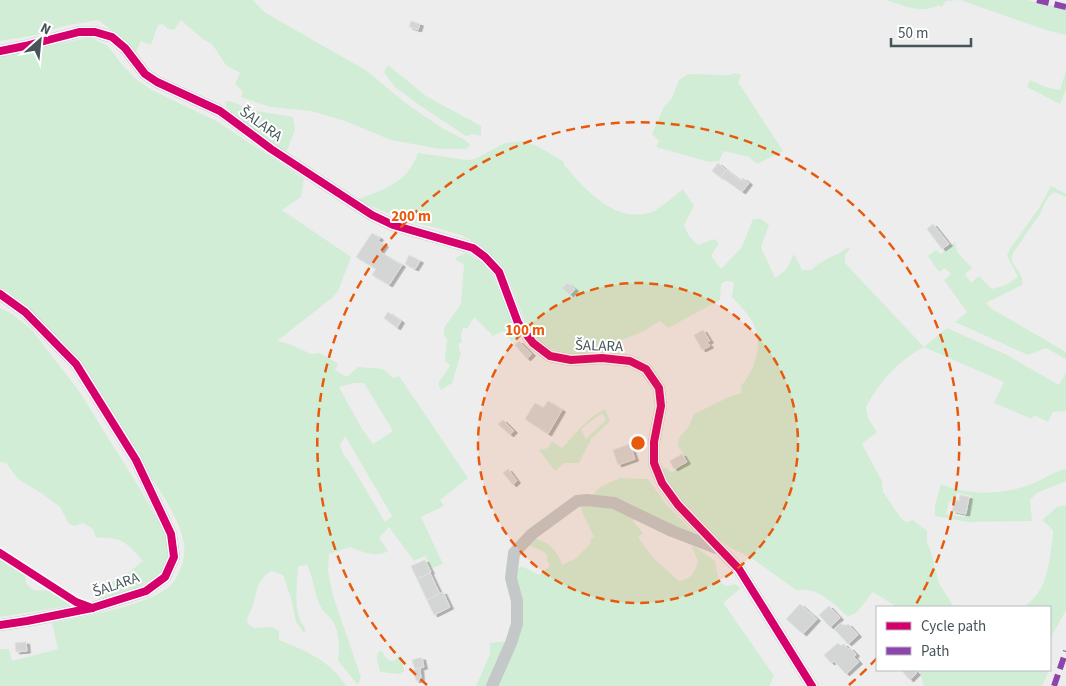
<svg xmlns="http://www.w3.org/2000/svg" width="1066" height="686" viewBox="0 0 1066 686" font-family="'Source Sans 3',sans-serif">
  <defs>
    <filter id="shadow"><feDropShadow dx="3.5" dy="2" stdDeviation="0" flood-color="#0004"/></filter>
  </defs>
  <rect width="100%" height="100%" fill="#eeeded"/>
  <g fill="#d1edd5" fill-rule="evenodd">
    <path d="M0 0H253L264 12 367 71 404 102 442 128 465 140 470 145 467 149H440L391 140 345 121 311 111 270 107 241 97 243 92 235 84 240 73 226 65 212 44 203 39 181 20 174 30 168 29 163 24 158 25 151 45 141 41 133 58 113 31 98 20 64 26 36 35 0 41Z"/>
    <path d="M886 0H1027L1066 9V35L1046 30 960 0 946 1 942 7 938 5C920 15 904 5 886 0Z"/>
    <path d="M90 37 108 46 122 65 137 80 152 90 218 122 304 179 301 197 282 210 351 257 338 291 332 298 277 341 289 344 311 354 320 353 338 364 335 370 347 377 358 367 383 369 393 378 399 376 468 478 440 500 444 506 421 517 443 564 432 568 425 556 414 561 389 527 379 538 388 551C377 558 361 552 350 547L329 554 328 571 333 596 361 677 358 685 338 661C339 649 340 633 333 622 329 615 322 612 319 603 314 591 313 577 307 565L298 566C297 583 294 604 300 620 302 624 305 627 306 631L303 632 296 622 291 598 283 575 271 571C252 583 259 599 247 618L248 624 254 628 272 627 279 631V640C306 651 330 660 346 686H0V649H9L12 661 58 649 52 623C84 616 144 607 169 587 176 581 183 566 184 556 187 539 175 517 167 502L95 389 0 296V57ZM354 383H364L393 431 373 444 362 429 339 387ZM345 436 392 516 385 522 350 463 343 454 340 445Z"/>
    <path d="M388 65 426 96 481 126V136L474 134 466 136 422 107 395 87 384 72Z"/>
    <path d="M1066 71V90L1060 104 1027 87 1030 80 1045 87 1060 90Z"/>
    <path d="M735 73 741 75 738 82 783 151 757 164 749 157 724 151 719 161 709 162 656 147 659 141 652 134 664 107 672 98 679 80 688 74 729 75Z"/>
    <path d="M229 101 257 111 293 117 295 130 286 153 245 124 226 107 225 102Z"/>
    <path d="M523 141 539 147 564 162V165C586 190 614 224 652 212 658 210 677 194 683 189L694 206 684 225 689 236 698 245 715 239 719 243 711 256 721 269 742 247 753 219H761L769 225 761 247 775 278 786 270 794 254 802 270H811C821 260 836 256 849 247L850 249 845 255V263L924 347 947 328 1007 355 1059 385 1066 372V411L1053 412 1048 422 1034 415 1032 419 994 403 1004 382 924 347C899 360 879 382 866 407L868 418 877 432 862 444 882 481 883 492 900 517 906 522 913 520 927 531V542L931 552 939 583 954 607H897L873 592 857 612 848 617C834 604 818 586 796 590L753 559 731 548 718 539 677 495 660 470 666 467 672 473 687 461 678 445 679 438 689 426 694 414 731 396 742 393 741 386C757 367 765 339 750 318 745 310 738 304 732 297L734 282 726 281 721 284 720 300 668 328 660 321 644 331 610 345 600 353 570 354 549 348 534 336 526 324 507 275 481 246 461 235 433 227 406 221 357 200C385 188 406 185 418 153L467 160 475 159 505 143Z"/>
    <path d="M1051 186 1066 194V197L1054 192C1046 197 1044 206 1040 214 1035 222 1029 229 1024 237 1022 242 1012 252 1012 257 1011 267 1025 273 1022 285L986 303 992 309 1066 352V359L1046 348 1028 355 955 322 967 312 944 280 951 274 945 268 939 272 928 256 936 250 941 254 955 242 957 252 972 268 965 274 971 283 979 276 992 289 1006 285 1018 277 1007 256 1009 250 1039 208Z"/>
    <path d="M466 253 482 262 493 276 519 338 512 342 503 331 493 336 474 317 468 328H463L461 334 462 342 459 344V349L461 353 452 383 441 390 438 384C441 377 447 373 450 365L445 361 447 339 444 335V328L461 304 464 264 456 260 455 258Z"/>
    <path d="M0 308 12 314 31 329 79 391 140 489 166 535 168 554 165 564 160 573 151 580 136 588 99 599V590L128 573 143 561C127 543 122 536 96 538L93 529 83 523 75 526 69 524 60 507 41 493 18 479 6 463 0 462Z"/>
    <path d="M605 409 610 421 591 439 579 463H564L555 471 539 450 548 448 552 441 562 448C576 433 587 418 605 409ZM602 413 606 420 586 439 581 429Z"/>
    <path d="M1066 469V481L1037 493 1030 500 1032 521 967 522 935 516V505L941 484C969 496 1006 495 1034 483 1045 479 1054 471 1066 469ZM957 493 971 496 965 517 946 514 949 501 954 502Z"/>
    <path d="M620 478 648 479 666 504 700 539 592 496 600 487Z"/>
    <path d="M593 503 637 517 633 521 643 533 638 537 653 558 679 581C691 579 695 573 698 561L692 547V545L715 561 719 582 727 586 735 584 741 588 725 601 724 604 774 676 769 686H497L512 651 515 571 522 566 539 575 550 566 547 560 548 556 544 552 527 544 533 538C548 541 558 550 562 565L575 559 591 543 590 540 594 537 582 512 581 505Z"/>
    <path d="M1066 505V610L1050 639V607H1024C1032 601 1040 592 1044 582 1048 573 1053 540 1053 530L1042 520 1057 507Z"/>
    <path d="M0 555 25 571 26 583 33 590 53 591 74 605 0 617Z"/>
    <path d="M507 641 488 686H476L490 654V643Z"/>
    <path d="M382 651 385 657 390 661 396 660 398 656 402 657 404 671 400 674 380 672 377 659 378 652Z"/>
    <path d="M918 670H1049L1042 686H924L920 673Z"/>
  </g>
  <g fill="#d4d5d5" stroke="#dfe0e0" filter="url(#shadow)">
    <path d="M411 21 420 24 418 30 409 27Z"/>
    <path d="M718 163 726 170 721 178 712 171Z"/>
    <path d="M726 170 741 181 743 178 749 183 742 192 721 177Z"/>
    <path d="M933 224 949 244 942 249 927 229Z"/>
    <path d="M372 233 380 238 378 241 385 245 380 252 402 265 389 285 372 275 376 269 356 257Z"/>
    <path d="M409 255 420 261 415 269 405 264Z"/>
    <path d="M567 283 575 289 570 295 562 288Z"/>
    <path d="M388 312 401 321 397 328 384 318Z"/>
    <path d="M703 330 710 341 707 342 710 346 702 350 694 335Z"/>
    <path d="M519 341 532 354 527 359 515 345Z"/>
    <path d="M548 401 562 410 548 434 525 419 535 403 543 408Z"/>
    <path d="M503 420 514 431 510 435 498 424Z"/>
    <path d="M630 444 635 459 618 465 613 450Z"/>
    <path d="M682 454 687 462 674 469 670 461Z"/>
    <path d="M508 469 517 481 513 485 503 473Z"/>
    <path d="M960 495 969 497 966 514 952 511 955 500 959 501Z"/>
    <path d="M425 560 431 572 417 579 411 566Z"/>
    <path d="M430 573 440 594 427 600 417 579Z"/>
    <path d="M443 592 450 607 434 615 427 600Z"/>
    <path d="M800 604 817 619 803 634 786 619Z"/>
    <path d="M829 606 840 618 830 627 819 615Z"/>
    <path d="M841 623 844 627 848 624 858 635 848 644 834 629Z"/>
    <path d="M26 642 27 651 16 652 15 643Z"/>
    <path d="M838 643 841 646 844 644 848 649 850 648 856 654 854 657 859 662 846 674 834 661 831 663 824 655Z"/>
    <path d="M419 658H422L424 667 415 669 412 660Z"/>
    <path d="M420 668 421 679 416 681 413 670Z"/>
    <path d="M904 670H914L917 673 910 680 902 671Z"/>
  </g>
  <g fill="none" stroke-linecap="round" stroke-linejoin="round">
    <g stroke="#c5c8c9" stroke-width="12">
      <path d="M0 51 25 46 79 32H95L112 37 125 48 145 74 157 82 220 111 271 149 372 215 393 225 473 248 485 257 499 272 518 323 533 343 550 356 571 360 602 358 630 361 646 369 659 388 661 406 654 442V463L662 483 678 505 739 569 812 686"/>
      <path d="M0 294 25 312 76 364 136 460 171 534 174 557 165 577 146 591 92 608 27 621 0 625"/>
      <path d="M492 686 511 643 517 624V601L511 578 514 553 532 534 577 501 587 500 614 503 672 531 716 548"/>
    </g>
    <g stroke="#8e44ad" stroke-width="6" stroke-dasharray="12 6" stroke-linecap="butt">
      <path d="M1037 0 1066 7"/>
      <path d="M1054 686 1066 651"/>
    </g>
    <defs>
      <g id="cycleway">
        <path d="M0 51 25 46 79 32H95L112 37 125 48 145 74 157 82 220 111 271 149 372 215 393 225 473 248 485 257 499 272 518 323 533 343 550 356 571 360 602 358 630 361 646 369 659 388 661 406 654 442V463L662 483 678 505 739 569 812 686"/>
        <path d="M0 294 25 312 76 364 136 460 171 534 174 557 165 577 146 591 92 608 27 621 0 625"/>
        <path d="M0 553 76 602 92 608"/>
      </g>
    </defs>
    <use href="#cycleway" stroke="#fff" stroke-width="11"/>
    <use href="#cycleway" stroke="#d6006c" stroke-width="8"/>
  </g>
  <circle cx="638" cy="443" r="160" fill="#e8590c" fill-opacity=".12"/>
  <g fill="none" stroke="#e8590c" stroke-width="2.5" stroke-dasharray="9 6">
    <circle cx="638" cy="443" r="160"/>
    <path d="M877 658A321 321 0 0 1 849 685M427 685A321 321 0 1 1 915 606"/>
  </g>
  <g text-anchor="middle" dominant-baseline="central" stroke-width="4" stroke-linejoin="round" paint-order="stroke">
    <g font-size="15" fill="#455559" stroke="#fff">
      <text transform="translate(261 124) rotate(36)">ŠALARA</text>
      <text transform="translate(599 346) rotate(2)">ŠALARA</text>
      <text transform="translate(116 585) rotate(-19)">ŠALARA</text>
    </g>
  </g>
  <circle cx="638" cy="443" r="8" fill="#e8590c" stroke="#fff" stroke-width="2.5"/>
  <g font-size="15" text-anchor="middle" font-weight="bold" fill="#e8590c" stroke="#fff" stroke-width="4" stroke-linejoin="round" paint-order="stroke">
    <text x="411" y="221">200 m</text>
    <text x="525" y="335">100 m</text>
  </g>
  <rect x="876" y="606" width="175" height="65" fill="#ffffff" stroke="#b5bbbd"/>
  <rect x="886" y="622" width="25" height="8" fill="#d6006c" stroke="#b5bbbd"/>
  <text x="921" y="631" font-size="15" fill="#455559">Cycle path</text>
  <rect x="886" y="647" width="25" height="8" fill="#8e44ad" stroke="#b5bbbd"/>
  <text x="921" y="656" font-size="15" fill="#455559">Path</text>
  <g transform="translate(40 40) rotate(27)" stroke="#ffffff" stroke-width="4" paint-order="stroke">
  <path d="M0-4L9 19L0 12L-9 19Z" fill="#455559"/>
  <text y="-8" font-size="14" font-weight="bold" text-anchor="middle" fill="#455559">N</text>
  </g>
  <path d="M891 38v8h80v-8" fill="none" stroke="#455559" stroke-width="2.5"/>
  <text x="898" y="38" font-size="15" fill="#455559" stroke="#ffffff" stroke-width="4" paint-order="stroke">50 m</text>
</svg>
